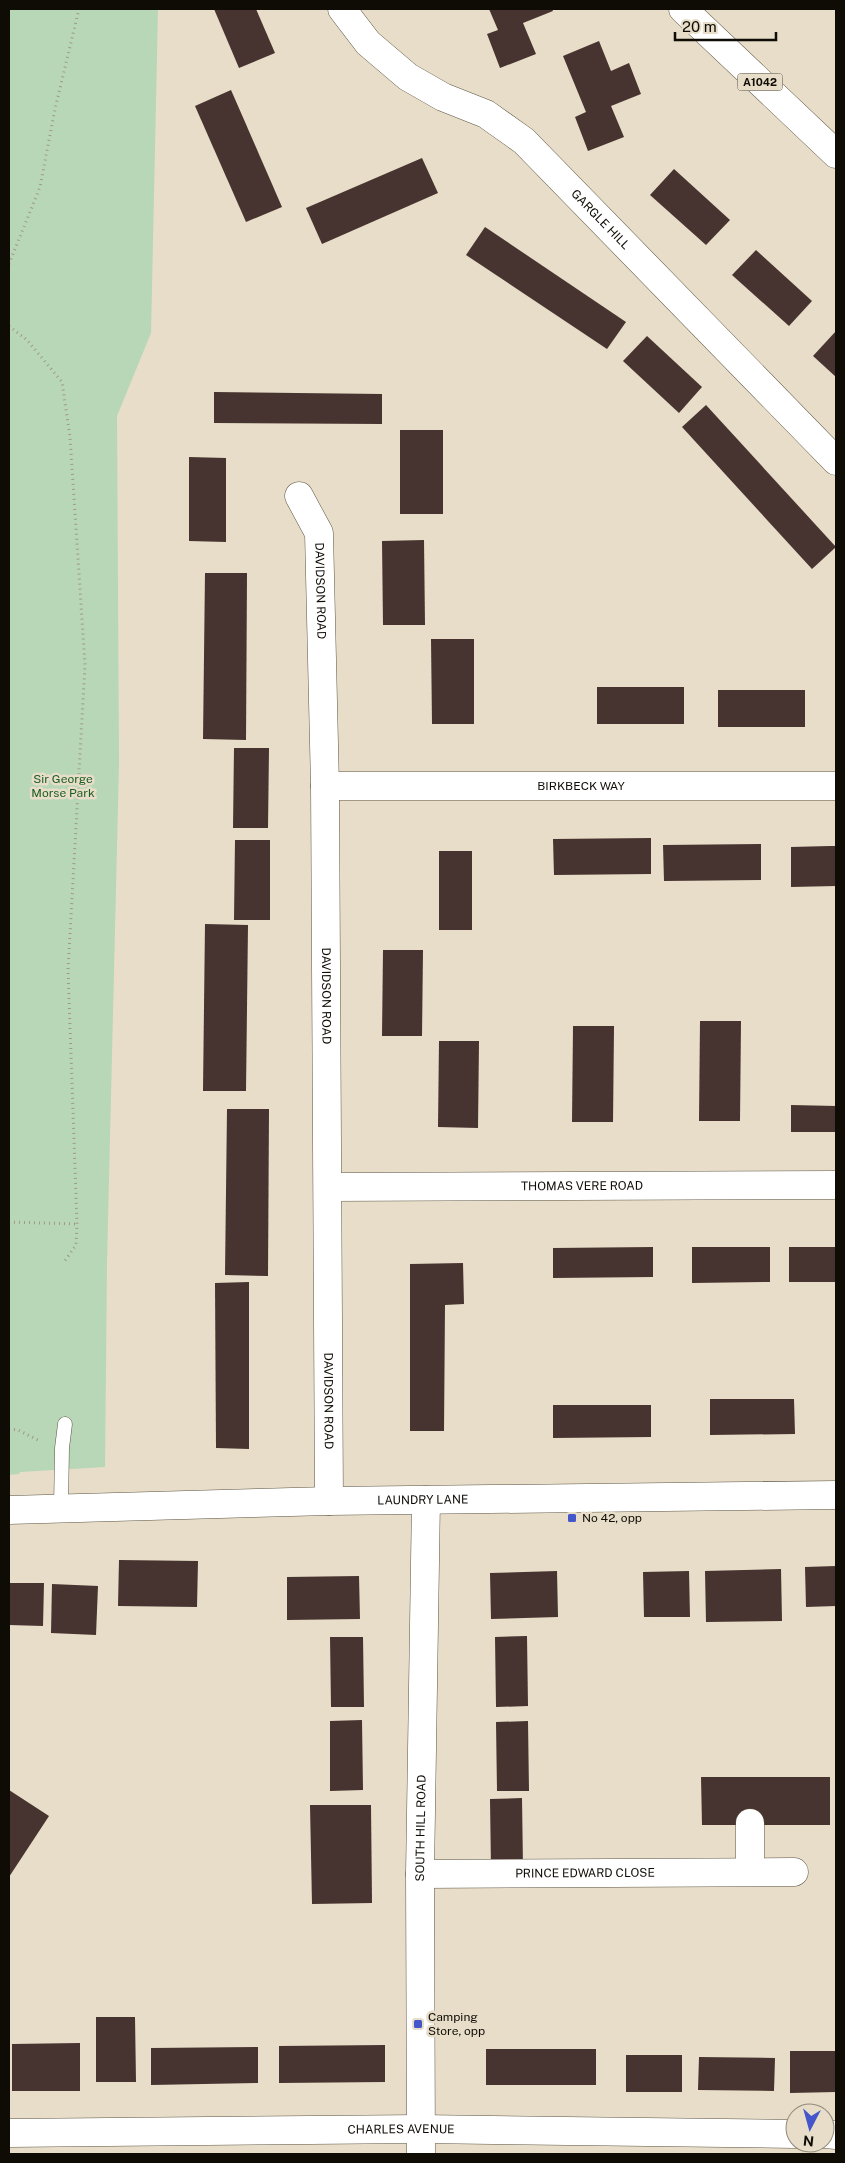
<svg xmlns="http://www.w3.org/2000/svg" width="845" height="2163" viewBox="0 0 845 2163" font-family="'Public Sans',sans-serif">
  <rect width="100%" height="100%" fill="#e7ddc8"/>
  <path fill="#b7d7b7" d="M9 9H158L151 333 117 416 119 763 107 1262 105 1467 20 1472 19 1474 9 1475Z"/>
  <g fill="#47332f">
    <path d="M214 9H256L275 53 239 68Z"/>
    <path d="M489 9H552L553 11 523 23 536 54 500 68 487 34 498 30Z"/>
    <path d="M599 41 611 71 629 63 641 94 611 106 624 137 588 151 575 117 586 112 563 56Z"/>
    <path d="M231 90 282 207 246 222 195 106Z"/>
    <path d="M422 158 438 193 322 244 306 208Z"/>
    <path d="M674 169 730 220 706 245 650 195Z"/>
    <path d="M485 227 626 322 607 349 466 255Z"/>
    <path d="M756 250 812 301 789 326 732 275Z"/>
    <path d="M836 331V377L813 356Z"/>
    <path d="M647 336 702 387 679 413 623 361Z"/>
    <path d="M214 392 382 394V424L214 423Z"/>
    <path d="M706 405 836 547 812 569 682 427Z"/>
    <rect x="400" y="430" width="43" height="84"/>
    <path d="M189 457 226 458V542L189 541Z"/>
    <path d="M424 540 425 625H383L382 541Z"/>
    <path d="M205 573H247L246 740 203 739Z"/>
    <path d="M431 639H474V724H432Z"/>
    <rect x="597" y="687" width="87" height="37"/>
    <rect x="718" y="690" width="87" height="37"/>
    <path d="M234 748H269L268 828H233Z"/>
    <path d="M651 838V874L554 875 553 839Z"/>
    <path d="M235 840H270V920H234Z"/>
    <path d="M761 844V880L664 881 663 845Z"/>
    <path d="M830 846H836V886L791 887V847Z"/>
    <rect x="439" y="851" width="33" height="79"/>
    <path d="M205 924 248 925 246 1091H203Z"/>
    <path d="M383 950H423L422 1036H382Z"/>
    <path d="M700 1021H741L740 1121H699Z"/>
    <path d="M573 1026H614L613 1122H572Z"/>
    <path d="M439 1041H479L478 1128 438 1127Z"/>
    <path d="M791 1105 836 1106V1132H791Z"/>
    <path d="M227 1109H269L268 1276 225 1275Z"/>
    <path d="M653 1247V1277L553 1278V1248Z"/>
    <path d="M692 1247H770V1282L692 1283Z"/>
    <rect x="789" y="1247" width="47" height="35"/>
    <path d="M463 1263 464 1304 445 1305 444 1431H410V1264Z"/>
    <path d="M249 1282V1449L216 1448 215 1283Z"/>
    <path d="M710 1399H794L795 1434 710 1435Z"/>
    <path d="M553 1405H651V1437L553 1438Z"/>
    <path d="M119 1560 198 1561 197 1607 118 1606Z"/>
    <path d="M836 1566V1606L806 1607 805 1567Z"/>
    <path d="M781 1569 782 1621 706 1622 705 1571Z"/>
    <path d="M557 1571 558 1617 491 1619 490 1573Z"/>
    <path d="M689 1571 690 1617H644L643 1572Z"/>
    <path d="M359 1576 360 1619 287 1620V1577Z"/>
    <path d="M9 1583H44L43 1626 9 1625Z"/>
    <path d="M52 1584 98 1586 96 1635 51 1633Z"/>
    <path d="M527 1636 528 1706 496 1707 495 1637Z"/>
    <path d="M330 1637H363L364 1707H331Z"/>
    <path d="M362 1720 363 1790 330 1791V1721Z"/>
    <path d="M528 1721 529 1791H497L496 1722Z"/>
    <path d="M701 1777H830V1825H702Z"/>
    <path d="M9 1790 49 1816 9 1877Z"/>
    <path d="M522 1798 523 1868 491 1869 490 1799Z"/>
    <path d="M310 1805H371L372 1903 312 1904Z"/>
    <path d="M96 2017H135L136 2082H96Z"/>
    <path d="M80 2043V2091H12V2044Z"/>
    <path d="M385 2045V2082L279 2083V2046Z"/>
    <path d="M258 2047V2083L151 2085V2048Z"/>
    <rect x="486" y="2049" width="110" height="36"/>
    <path d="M790 2051H836V2092L790 2093Z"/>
    <rect x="626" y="2055" width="56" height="37"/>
    <path d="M699 2057 775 2058 774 2091 698 2090Z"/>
  </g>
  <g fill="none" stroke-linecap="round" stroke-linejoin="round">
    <defs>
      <path id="service" d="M61 1507 62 1448 65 1424"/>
      <g id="minor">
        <path id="s1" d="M342 9 368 43 408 77 443 97 486 114 524 141 836 461"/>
        <path id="s2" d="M299 496 319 533 325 786 329 1501"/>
        <path id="s3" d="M325 786H836"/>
        <path id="s4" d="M328 1187 836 1185"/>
        <path id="s5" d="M9 1510 329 1501 836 1495"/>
        <path d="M750 1823V1871"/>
        <path id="s6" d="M420 1874 794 1872"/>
        <path id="s7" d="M9 2133 421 2129 795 2134"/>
        <path d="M825 2134 836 2135"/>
        <path id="s8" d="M421 2154 420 1874 426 1500"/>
      </g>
      <path id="trunk" d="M683 9 836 154"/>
    </defs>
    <use href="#service" stroke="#5e5644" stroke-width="15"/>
    <use href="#minor" stroke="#5e5644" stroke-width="29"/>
    <use href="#trunk" stroke="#5e5644" stroke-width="29"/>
    <g stroke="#a09988" stroke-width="3" stroke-dasharray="1 4" stroke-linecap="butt">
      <path d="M9 264 40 187 55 109 79 9"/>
      <path d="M9 326 27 340 62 382 70 437 85 665 68 970 77 1224 76 1245 64 1262"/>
      <path d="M9 1222 77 1224"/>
      <path d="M9 1429 18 1430 38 1440"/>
    </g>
    <use href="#service" stroke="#fff" stroke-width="14"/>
    <use href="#minor" stroke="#fff" stroke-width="28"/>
    <use href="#trunk" stroke="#fff" stroke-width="28"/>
  </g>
  <g fill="#4456ca" stroke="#e7ddc8" stroke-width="2">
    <rect x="567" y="1513" width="10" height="10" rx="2.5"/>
    <rect x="413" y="2019" width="10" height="10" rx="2.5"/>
  </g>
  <g text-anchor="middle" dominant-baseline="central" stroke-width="5" stroke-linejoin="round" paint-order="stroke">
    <rect fill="#e7ddc8" stroke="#504b40" stroke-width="1" x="737.5" y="73.5" width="45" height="17" rx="4"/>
    <g font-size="11" font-weight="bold" fill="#0f0c05">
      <text x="760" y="82">A1042</text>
    </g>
    <g font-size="12" fill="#0f0c05" stroke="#e7ddc8">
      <text stroke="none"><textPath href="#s1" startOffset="338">GARGLE HILL</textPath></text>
      <text stroke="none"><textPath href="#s2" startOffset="100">DAVIDSON ROAD</textPath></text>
      <text stroke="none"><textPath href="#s3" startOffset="256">BIRKBECK WAY</textPath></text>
      <text stroke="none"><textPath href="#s2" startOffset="505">DAVIDSON ROAD</textPath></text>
      <text stroke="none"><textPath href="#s4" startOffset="254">THOMAS VERE ROAD</textPath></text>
      <text stroke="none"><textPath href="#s2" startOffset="910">DAVIDSON ROAD</textPath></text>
      <text stroke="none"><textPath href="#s5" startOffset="414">LAUNDRY LANE</textPath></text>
      <text stroke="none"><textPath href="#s8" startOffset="326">SOUTH HILL ROAD</textPath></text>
      <text stroke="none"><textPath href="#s6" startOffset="165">PRINCE EDWARD CLOSE</textPath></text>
      <text stroke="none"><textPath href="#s7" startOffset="392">CHARLES AVENUE</textPath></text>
    </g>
    <g font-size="12" fill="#195d23" stroke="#e7ddc8">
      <text x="63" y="779">Sir George<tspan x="63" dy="14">Morse Park</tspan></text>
    </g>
    <g font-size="12" fill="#0f0c05" stroke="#e7ddc8" text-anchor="start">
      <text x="582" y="1518">No 42, opp</text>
      <text x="428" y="2017">Camping<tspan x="428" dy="14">Store, opp</tspan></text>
    </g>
  </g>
  <rect width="845" height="2163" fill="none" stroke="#0f0c05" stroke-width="20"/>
  <g transform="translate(810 2128) rotate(186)"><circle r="24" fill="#e7ddc8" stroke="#91897a"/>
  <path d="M0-4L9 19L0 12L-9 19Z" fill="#4456ca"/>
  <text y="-8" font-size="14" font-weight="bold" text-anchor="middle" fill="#0f0c05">N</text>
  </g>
  <path d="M675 32v8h101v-8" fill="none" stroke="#0f0c05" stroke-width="2.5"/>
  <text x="682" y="32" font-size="15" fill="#0f0c05" stroke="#e7ddc8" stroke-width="4" paint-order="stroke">20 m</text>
</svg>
